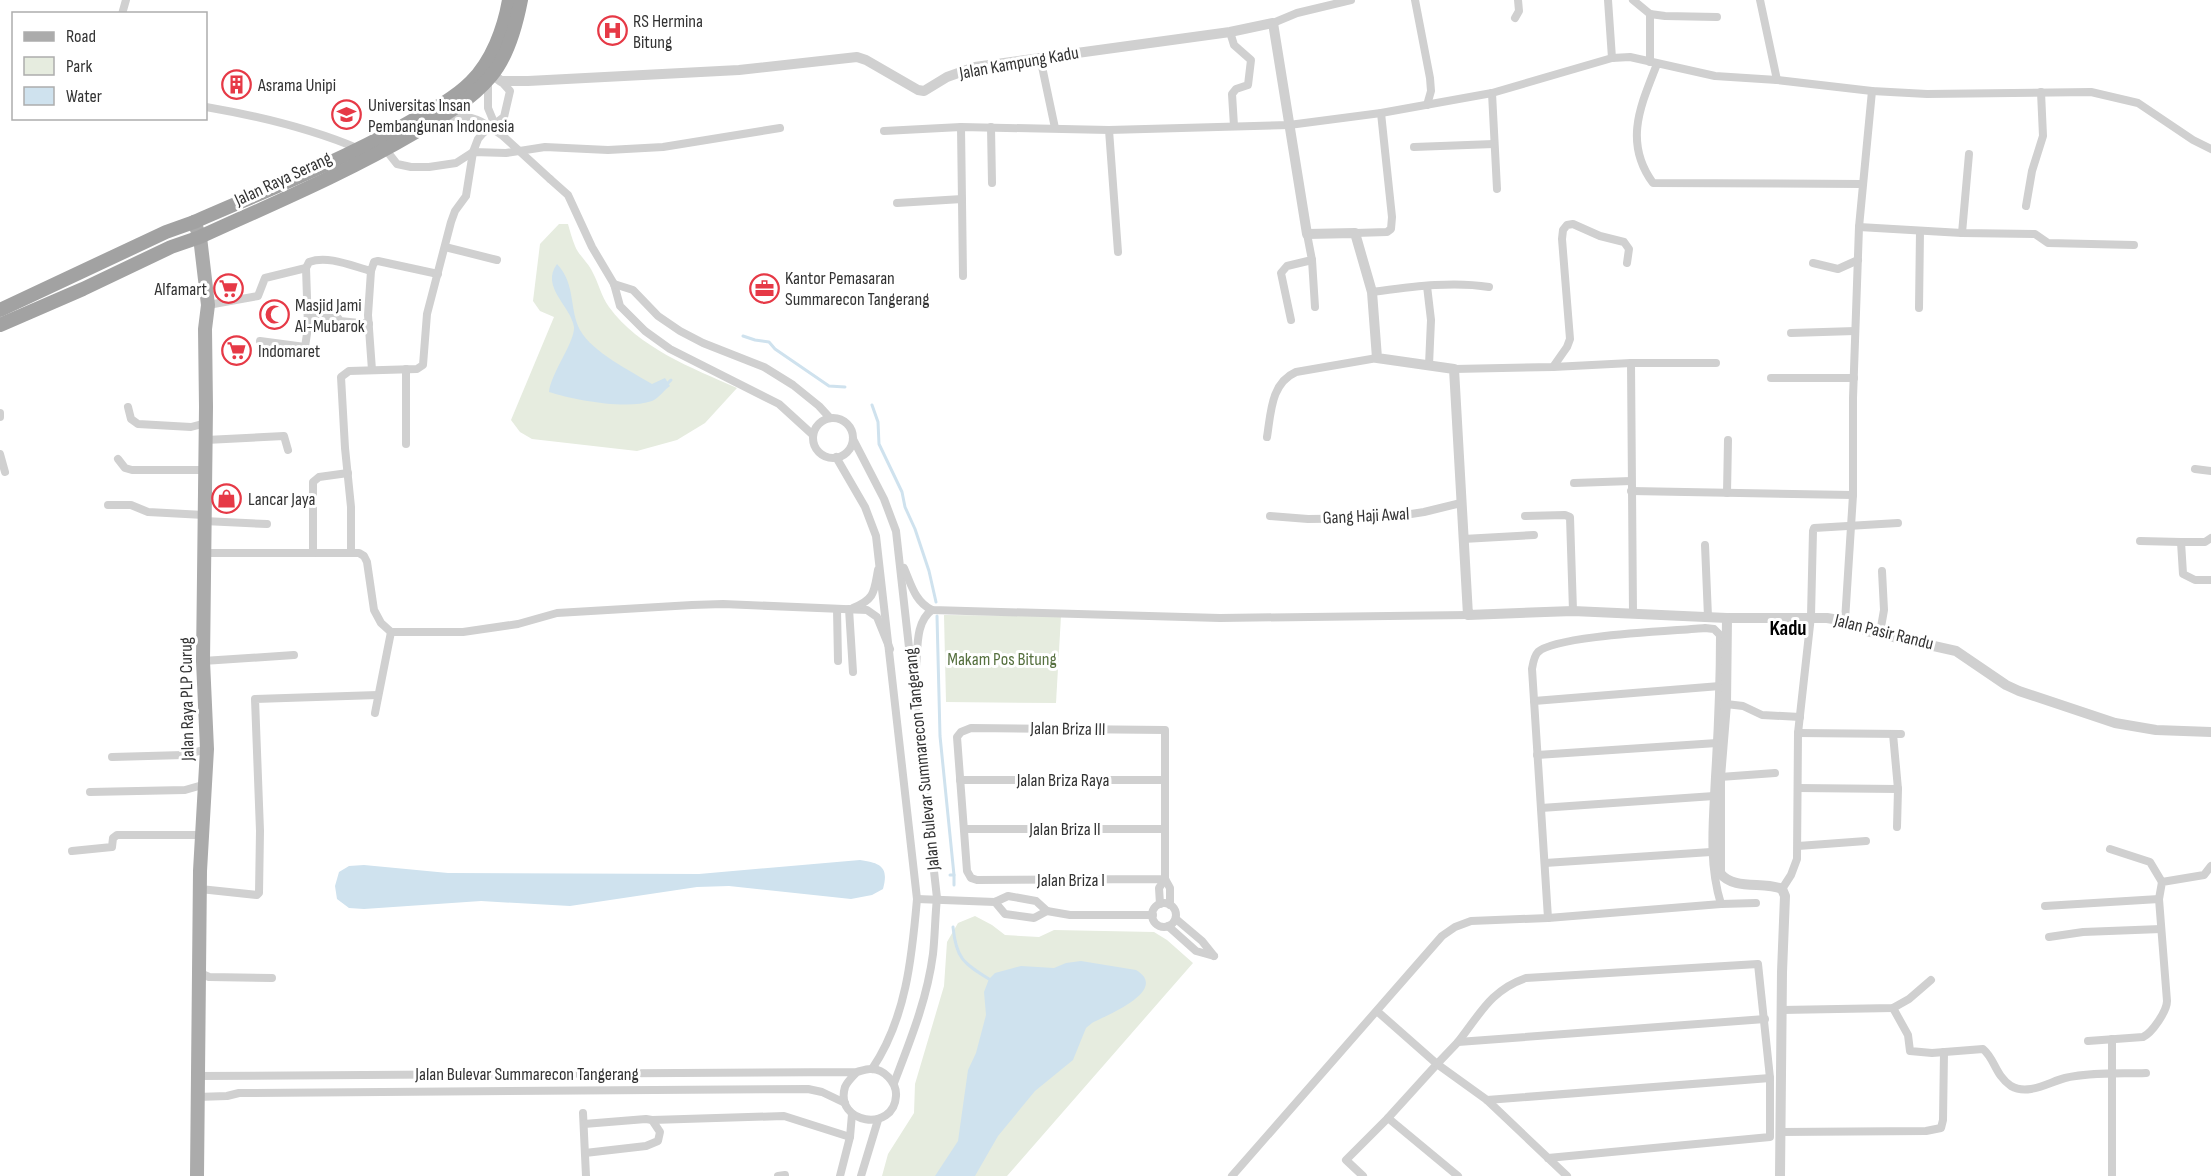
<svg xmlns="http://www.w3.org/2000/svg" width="2211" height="1176" viewBox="0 0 2211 1176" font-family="'Sofia Sans Condensed',sans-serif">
  <rect width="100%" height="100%" fill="#fff"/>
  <g fill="#e6ecdf">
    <path d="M559 224H568C570 231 572 239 575 246 579 256 589 263 593 273 599 284 601 296 609 307 639 348 692 368 737 388L705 423 677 440 637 451 532 439 520 432 511 420 554 317 540 311 533 301 540 244Z"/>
    <path d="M944 615 1061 616 1056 703 946 702Z"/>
    <path d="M975 916 992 925 1005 935 1039 937 1054 930 1154 932 1167 940 1193 963 1007 1176H882L888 1154 914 1113 915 1084 944 986 947 942 958 923Z"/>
  </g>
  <g fill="#cfe2ee">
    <path d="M557 264C576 284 569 309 580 330 593 353 631 371 652 384L665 378 670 386C664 390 659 398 652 401 627 410 574 400 549 392 551 373 575 342 574 327 571 306 540 287 557 264Z"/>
    <path d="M860 860C881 863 889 867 883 889L872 895 851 899 729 886 697 887 570 906 481 901 364 909 349 908 337 899 335 886 339 872 349 866 364 865 448 873 699 874Z"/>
    <path d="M1081 961 1136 970C1170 990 1107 1015 1092 1023L1086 1028 1073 1060 1035 1091 998 1136 975 1176H935L958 1141 968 1070 976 1053 986 1015 984 992 989 979 995 973 1021 966 1054 968 1066 963Z"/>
  </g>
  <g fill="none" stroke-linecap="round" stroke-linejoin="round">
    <g stroke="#cfe2ee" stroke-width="3">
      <path d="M743 336 755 340 769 342 775 349 829 386 845 387"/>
      <path d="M668 383 671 380"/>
      <path d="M872 405 878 422 879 444 902 492 905 507 915 529 929 571 936 602"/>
      <path d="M937 616 940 736 954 875"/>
      <path d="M950 875H954V885"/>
      <path d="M953 927C956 958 963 963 989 979"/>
    </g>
    <g stroke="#d0d0d0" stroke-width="8">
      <path d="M1415 0 1430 78 1431 91 1427 105"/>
      <path d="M1608 0 1612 58"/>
      <path d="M1633 0 1650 14 1665 16 1717 17"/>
      <path d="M1760 0 1777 80"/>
      <path d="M122 14 126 0"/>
      <path d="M1650 14V62"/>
      <path d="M1515 18 1519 11 1518 0"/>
      <path d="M1273 23 1297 13 1351 0"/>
      <path d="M1230 32 1234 45 1251 60 1248 85 1236 89 1232 94 1234 126"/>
      <path d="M1040 57 1055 128"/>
      <path d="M1657 64C1641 105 1623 142 1653 183L1862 184"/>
      <path d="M488 80V108L493 120"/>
      <path d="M1492 93 1497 189"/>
      <path d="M206 107C258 116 310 128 359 149"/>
      <path d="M445 118C461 115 473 116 487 125"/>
      <path d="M961 127 963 276"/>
      <path d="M991 127 992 183"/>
      <path d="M1109 130 1118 252"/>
      <path d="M884 131 961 127 1109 130 1289 125 1381 113 1492 93 1612 58 1630 57 1715 76 1777 80 1872 91 1927 94 2091 92 2138 103 2193 140 2211 149"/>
      <path d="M1414 147 1494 144"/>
      <path d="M386 150 397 164 411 167H429L456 163 473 152 506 153 545 147 608 150 663 147 780 128"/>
      <path d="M550 179 568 195 592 247 614 284 620 306 645 331 670 349 779 404 813 435"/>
      <path d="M897 203 962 199"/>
      <path d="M2026 206 2032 171 2043 136 2041 92"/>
      <path d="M1859 227 1962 233 2035 234 2048 243 2134 245"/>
      <path d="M1355 233 1387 232 1391 229 1392 217 1381 113"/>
      <path d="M1962 233 1969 154"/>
      <path d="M445 247 497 260"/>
      <path d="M1312 260 1315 307"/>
      <path d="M1813 263 1838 269 1858 260"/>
      <path d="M371 271 368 315 372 370"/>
      <path d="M614 284 633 290 658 316 680 331 703 343 764 367 793 385 819 406 830 418"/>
      <path d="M1427 286 1431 320 1429 365"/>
      <path d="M1372 292C1411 287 1451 281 1489 287"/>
      <path d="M208 305 258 296 265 278 306 268 309 262C328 255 352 266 371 271L374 262 378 261 438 274"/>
      <path d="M1919 308 1920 231"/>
      <path d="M308 316 338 318 340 321 369 324"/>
      <path d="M1291 320 1281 273 1287 266 1312 260 1307 234"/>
      <path d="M1791 333 1855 331"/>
      <path d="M260 341 305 347 308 327 306 268"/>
      <path d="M1553 367 1631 363"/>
      <path d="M406 369V444"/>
      <path d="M1454 369 1553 367 1567 347 1570 339 1562 239 1563 230 1567 225 1573 224 1600 236 1624 242 1629 249 1627 263"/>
      <path d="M1771 378H1854"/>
      <path d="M128 407 131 419 138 424 191 427 206 423"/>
      <path d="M0 413V417"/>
      <circle cx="833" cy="438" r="20"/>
      <path d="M1267 437C1271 412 1271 383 1296 372L1377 358"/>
      <path d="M853 439 884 499 896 531 937 898C935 917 935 936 933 954 927 1000 910 1041 894 1083"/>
      <path d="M206 440 284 436 288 450"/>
      <path d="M0 454 5 472"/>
      <path d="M836 457 865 507 876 536 917 899C912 957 906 1019 872 1069"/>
      <path d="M118 459 125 468 132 470H205"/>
      <path d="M2195 469 2211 471"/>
      <path d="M1574 483 1631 481"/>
      <path d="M1631 491 1853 495"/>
      <path d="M1727 493 1728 440"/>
      <path d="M108 505H131L148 512 204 515"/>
      <path d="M1270 516 1308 519 1385 518 1424 512 1461 503"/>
      <path d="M1525 516 1565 515 1570 517 1573 611"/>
      <path d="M204 521 267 524"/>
      <path d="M2211 538 2205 542H2181L2183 574 2195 580H2211"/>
      <path d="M1463 539 1534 535"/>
      <path d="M2140 541 2181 542"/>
      <path d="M1705 545 1708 617"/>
      <path d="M351 552V507L345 448 341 377 349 371 417 369 423 365 427 314 451 222 455 211 466 196 473 152 478 139 483 133 504 117 510 91 501 81"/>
      <path d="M203 553H359L364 556 367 562 374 610 381 623 391 632H463L518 624 557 613 692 605 723 604 867 610 877 617 890 649"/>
      <path d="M313 553V482L319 477 348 473"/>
      <path d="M904 568C911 584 915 602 932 610L1220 618 1468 615"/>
      <path d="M853 608C875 599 874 592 878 570"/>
      <path d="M837 609 838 661"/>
      <path d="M849 609 853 672"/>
      <path d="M1633 614 1631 363H1716"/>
      <path d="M1845 621 1853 495V398L1859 227 1872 91"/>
      <path d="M1880 633 1884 610 1882 571"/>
      <path d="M203 661 294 655"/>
      <path d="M916 668C918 649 915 622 932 610"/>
      <path d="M1534 701 1720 686"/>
      <path d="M1726 704 1743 706 1762 715 1800 717"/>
      <path d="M375 713 391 632"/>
      <path d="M1798 733 1901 734"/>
      <path d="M1537 755 1717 743"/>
      <path d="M112 757 184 755 207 749"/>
      <path d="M1720 777 1775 773"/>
      <path d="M960 780H1165"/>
      <path d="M1798 788 1898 789 1893 734"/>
      <path d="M90 792 185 790 206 784"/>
      <path d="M1541 808 1714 796"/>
      <path d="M1897 827 1898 789"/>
      <path d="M964 829H1165"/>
      <path d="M1798 846 1866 841"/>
      <path d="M2110 849 2150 862 2162 882"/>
      <path d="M72 851 112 847 113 838 117 835H202"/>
      <path d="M1545 863 1711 852"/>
      <path d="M1165 879 977 880 971 878 967 871 957 737 961 732 971 728 1165 730V879L1170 888V905"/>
      <path d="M200 889 257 895 259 893 260 831 255 699 378 695"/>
      <path d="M1782 889 1791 875 1797 859 1798 733 1811 616 1813 531 1814 528 1898 523"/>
      <path d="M917 899 995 902 1008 896 1036 901 1047 911 1070 915H1153"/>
      <path d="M995 902 1005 914 1034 918 1047 911"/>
      <circle cx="1164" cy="915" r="12"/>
      <path d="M1160 904 1159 888 1165 879"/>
      <path d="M2045 906 2159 899"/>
      <path d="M1548 918 1721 904 1756 903"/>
      <path d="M1176 919 1202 941 1214 956"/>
      <path d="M1168 926 1196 951 1214 956"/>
      <path d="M2049 937 2083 932 2161 929"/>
      <path d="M198 972 209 977 272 978"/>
      <path d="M1893 1008 1908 1035 1910 1051 1932 1053 1983 1049C1995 1059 1995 1075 2011 1086 2028 1096 2049 1082 2065 1078 2091 1072 2120 1074 2146 1073"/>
      <path d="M1782 1010 1893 1008 1909 999 1931 980"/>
      <path d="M1378 1012 1437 1064 1388 1118 1458 1176"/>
      <path d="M2112 1039V1176"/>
      <path d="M2088 1041 2143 1037C2152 1033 2167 1011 2167 1001L2159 899 2162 882 2204 875 2211 866"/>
      <path d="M1458 1042C1480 1014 1491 990 1526 978L1758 964 1770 1078V1137L1548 1158"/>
      <path d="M197 1076 857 1072C861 1071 866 1069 870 1069 884 1068 897 1083 896 1096 894 1133 834 1124 845 1087 847 1082 853 1076 857 1072"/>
      <path d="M197 1097 227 1096 239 1093 808 1089 822 1092 845 1103"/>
      <path d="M1487 1100 1770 1078"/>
      <path d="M583 1113 586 1176"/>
      <path d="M652 1120 784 1116 850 1137"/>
      <path d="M584 1124 646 1119 652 1120 660 1132 658 1141 646 1146 585 1153"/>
      <path d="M1780 1132 1926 1131 1941 1128 1943 1120 1944 1052"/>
      <path d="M778 1176 785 1175"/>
      <path d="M840 1176 850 1137 852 1114"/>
      <path d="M861 1176 878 1120"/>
      <path d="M1232 1176 1442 936 1455 927 1471 921 1548 918 1532 669C1533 663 1534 656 1538 652 1556 635 1676 631 1705 628L1714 629 1720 635C1720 683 1718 730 1715 777 1713 820 1708 862 1721 904"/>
      <path d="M1363 1176 1346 1160 1388 1118"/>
      <path d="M1567 1176 1487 1100 1437 1064 1458 1042 1765 1019"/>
    </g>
    <g stroke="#d0d0d0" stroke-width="10">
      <path d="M486 70 501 81H528L739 70 857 57 866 60 918 90 924 91 947 77 975 67 1230 32 1273 23 1307 234 1355 233 1372 292 1377 358 1454 369 1468 615 1573 611 1727 618H1827L1845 621 1867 631 1956 651 2006 685 2019 691 2115 723 2156 730 2211 732"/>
      <path d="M1727 618 1726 704 1720 777V873C1734 891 1763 881 1782 889L1785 896 1782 972 1780 1176"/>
    </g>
    <path stroke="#ababab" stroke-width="14" d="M194 222 200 237 208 305 205 329 206 407 203 661 207 749 200 871 197 1176"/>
    <g stroke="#a2a2a2" stroke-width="14">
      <path d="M0 310 166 232 194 222C265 191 338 162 406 124 428 112 453 100 471 82 492 61 504 29 509 0"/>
      <path d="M0 325 83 289 171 247 200 237C272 204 346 173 414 133 442 117 470 101 491 76 508 56 516 26 521 0"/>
    </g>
    <g stroke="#d0d0d0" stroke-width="8">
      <path d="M493 120 502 133"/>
      <path d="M487 125 503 136 550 179"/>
    </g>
  </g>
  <defs>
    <symbol id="hospital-ring" viewBox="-11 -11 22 22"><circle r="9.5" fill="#fff" stroke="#e63946" stroke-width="1.5"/><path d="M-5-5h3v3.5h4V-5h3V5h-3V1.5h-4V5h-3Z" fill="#e63946"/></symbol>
    <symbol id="building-ring" viewBox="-11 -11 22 22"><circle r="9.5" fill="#fff" stroke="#e63946" stroke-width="1.5"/><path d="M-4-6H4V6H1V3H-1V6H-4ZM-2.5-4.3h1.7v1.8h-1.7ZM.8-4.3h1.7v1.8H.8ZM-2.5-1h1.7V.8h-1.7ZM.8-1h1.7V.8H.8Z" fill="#e63946"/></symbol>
    <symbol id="university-ring" viewBox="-11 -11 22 22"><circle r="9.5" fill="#fff" stroke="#e63946" stroke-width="1.5"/><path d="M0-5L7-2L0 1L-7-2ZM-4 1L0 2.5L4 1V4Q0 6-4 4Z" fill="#e63946"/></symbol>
    <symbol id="office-ring" viewBox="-11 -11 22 22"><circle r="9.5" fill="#fff" stroke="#e63946" stroke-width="1.5"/><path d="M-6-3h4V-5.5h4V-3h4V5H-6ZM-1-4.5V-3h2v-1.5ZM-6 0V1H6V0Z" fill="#e63946"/></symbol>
    <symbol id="supermarket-ring" viewBox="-11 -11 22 22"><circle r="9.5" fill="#fff" stroke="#e63946" stroke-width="1.5"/><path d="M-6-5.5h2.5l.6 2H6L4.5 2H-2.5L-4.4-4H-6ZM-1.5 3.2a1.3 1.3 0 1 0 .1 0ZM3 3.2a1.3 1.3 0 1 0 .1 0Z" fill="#e63946"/></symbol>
    <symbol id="mosque-ring" viewBox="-11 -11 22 22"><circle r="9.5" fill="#fff" stroke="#e63946" stroke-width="1.5"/><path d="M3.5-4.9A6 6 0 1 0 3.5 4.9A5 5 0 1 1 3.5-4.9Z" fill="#e63946"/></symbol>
    <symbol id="shop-ring" viewBox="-11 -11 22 22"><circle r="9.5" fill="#fff" stroke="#e63946" stroke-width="1.5"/><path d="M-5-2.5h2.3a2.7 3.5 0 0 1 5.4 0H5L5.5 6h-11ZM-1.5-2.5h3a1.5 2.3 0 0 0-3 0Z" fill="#e63946"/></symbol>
  </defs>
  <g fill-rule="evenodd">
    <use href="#hospital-ring" x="596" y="14" width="33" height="33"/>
    <use href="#building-ring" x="220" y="68" width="33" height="33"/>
    <use href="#university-ring" x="330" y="98" width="33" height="33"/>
    <use href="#office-ring" x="748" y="272" width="33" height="33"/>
    <use href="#supermarket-ring" x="212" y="272" width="33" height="33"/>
    <use href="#mosque-ring" x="258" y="298" width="33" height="33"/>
    <use href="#supermarket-ring" x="220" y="334" width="33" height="33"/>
    <use href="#shop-ring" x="210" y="482" width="33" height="33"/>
  </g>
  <g text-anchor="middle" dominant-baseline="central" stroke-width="6" stroke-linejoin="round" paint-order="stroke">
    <g font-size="18" fill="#333" stroke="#fff" text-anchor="start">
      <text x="633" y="21">RS Hermina<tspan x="633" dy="21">Bitung</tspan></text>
      <text x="258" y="85">Asrama Unipi</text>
      <text x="368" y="105">Universitas Insan<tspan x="368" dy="21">Pembangunan Indonesia</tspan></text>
      <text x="785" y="278">Kantor Pemasaran<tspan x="785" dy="21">Summarecon Tangerang</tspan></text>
      <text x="207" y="289" text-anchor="end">Alfamart</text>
      <text x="295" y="305">Masjid Jami<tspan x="295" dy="21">Al-Mubarok</tspan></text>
      <text x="258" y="351">Indomaret</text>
      <text x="248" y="499">Lancar Jaya</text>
    </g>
    <g font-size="18" fill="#333" stroke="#fff">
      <text transform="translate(1019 63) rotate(-10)">Jalan Kampung Kadu</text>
      <text transform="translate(283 179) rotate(-25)">Jalan Raya Serang</text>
      <text transform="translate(1366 516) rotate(-3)">Gang Haji Awal</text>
      <text transform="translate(1884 632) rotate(14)">Jalan Pasir Randu</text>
      <text transform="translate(187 699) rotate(-91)">Jalan Raya PLP Curug</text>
      <text transform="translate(1068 729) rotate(1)">Jalan Briza III</text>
      <text transform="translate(922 759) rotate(-96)">Jalan Bulevar Summarecon Tangerang</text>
      <text x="1063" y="780">Jalan Briza Raya</text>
      <text x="1065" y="829">Jalan Briza II</text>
      <text x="1071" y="880">Jalan Briza I</text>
      <text x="527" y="1074">Jalan Bulevar Summarecon Tangerang</text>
    </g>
    <g font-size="18" fill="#56703f" stroke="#fff">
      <text x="1002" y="659">Makam Pos Bitung</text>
    </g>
    <g font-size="21" font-weight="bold" fill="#000" stroke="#fff">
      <text x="1788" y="628">Kadu</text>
    </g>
  </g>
  <rect x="12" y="12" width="195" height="108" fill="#ffffff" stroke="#adadad" stroke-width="1.5"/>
  <rect x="24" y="32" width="30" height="9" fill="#ababab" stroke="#adadad" stroke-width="1.5"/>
  <text x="66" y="42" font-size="18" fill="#333333">Road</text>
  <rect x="24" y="57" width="30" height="18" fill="#e6ecdf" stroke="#adadad" stroke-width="1.5"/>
  <text x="66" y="72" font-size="18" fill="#333333">Park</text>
  <rect x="24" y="87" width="30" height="18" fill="#cfe2ee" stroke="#adadad" stroke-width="1.5"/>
  <text x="66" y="102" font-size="18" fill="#333333">Water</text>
</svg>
